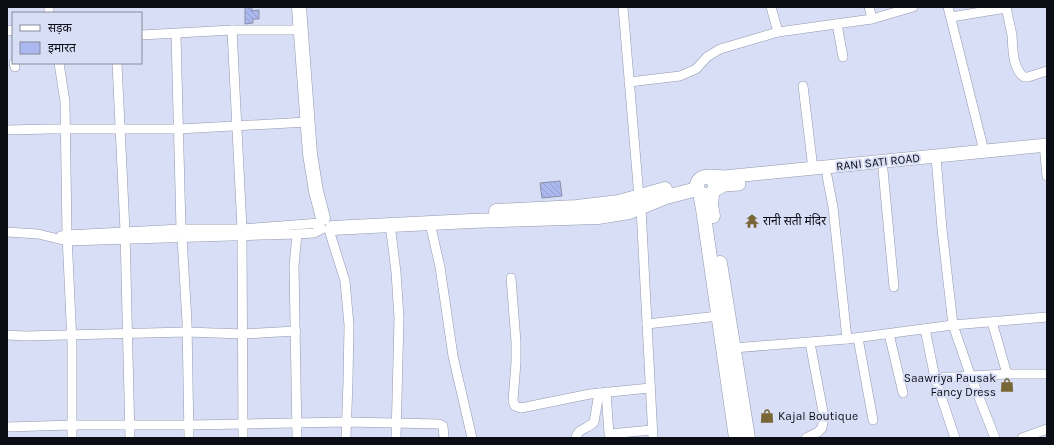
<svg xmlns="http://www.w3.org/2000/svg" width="1054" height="445" viewBox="0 0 1054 445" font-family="Karla,'Noto Sans Devanagari',sans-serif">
  <defs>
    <pattern id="building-back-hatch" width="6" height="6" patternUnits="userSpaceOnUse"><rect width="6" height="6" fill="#acb9f0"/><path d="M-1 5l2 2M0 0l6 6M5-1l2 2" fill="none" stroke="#939ecd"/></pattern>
  </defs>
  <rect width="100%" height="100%" fill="#d8def6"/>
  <g fill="url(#building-back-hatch)" stroke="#8a90a6">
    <path d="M245 7H252V11L259 10V19H253V23L245 24Z"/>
    <path d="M560 181 562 196 542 198 540 183Z"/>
  </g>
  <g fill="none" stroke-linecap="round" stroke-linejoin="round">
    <defs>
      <g id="street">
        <path d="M623 7 639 197 641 208 653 438"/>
        <path d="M771 7 778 32"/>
        <path d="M869 7 872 19"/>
        <path d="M948 7 984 151"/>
        <path d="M1006 7C1008 16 1010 26 1012 35 1013 48 1012 68 1024 77H1028L1047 71"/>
        <path d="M49 13V7"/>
        <path d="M951 17 1006 8"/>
        <path d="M837 24 843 57"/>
        <path d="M232 30 242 229"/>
        <path d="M7 31 13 30"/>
        <path d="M176 34 181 229"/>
        <path d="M141 35 232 30H301"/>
        <path d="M14 63 15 67"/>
        <path d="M59 63 65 102 67 235 72 343V438"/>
        <path d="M117 63 125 231 130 438"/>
        <path d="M629 82 680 76 696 69 707 57 720 49 778 32 872 19 913 7"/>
        <path d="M803 86 813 169"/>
        <path d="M7 130 50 129H179L307 122"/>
        <path d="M1044 145 1047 176"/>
        <path d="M936 157 942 229 953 325 971 377 995 438"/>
        <path d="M883 170 894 287"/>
        <path d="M827 176 833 207 847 339"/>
        <path d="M430 223 440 267 453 356 472 438"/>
        <path d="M390 224 396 272 399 318 396 438"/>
        <path d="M329 230 345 281 349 325 348 381 346 438"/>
        <path d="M7 232 38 234 67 241 297 234 314 233 322 229"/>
        <path d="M297 234 294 266 297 438"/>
        <path d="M61 236 67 235 181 229H242L320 223"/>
        <path d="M242 236 243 438"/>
        <path d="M182 237 187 322 189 438"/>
        <path d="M511 278 516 342V362L513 401 515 406 521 408 590 394 650 388"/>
        <path d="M992 322 1007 374H1047"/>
        <path d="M647 324 718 316"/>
        <path d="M925 329 935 378 955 438"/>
        <path d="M889 334 903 393"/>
        <path d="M7 335 25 336 187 332 243 334 296 331"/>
        <path d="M858 338 873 420"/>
        <path d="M734 348 847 339 953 325 1047 317"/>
        <path d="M935 378 1007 374"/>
        <path d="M606 392 609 434 652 430"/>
        <path d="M7 427 72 425H189L347 422 439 424 443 426 444 438"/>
        <path d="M576 438C578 428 588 429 594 422L599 393"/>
        <path d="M806 438 818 432 822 428 824 417 810 343"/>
        <path d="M1022 438 1047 429"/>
      </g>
      <g id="secondary">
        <path d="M709 176 724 177 1047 145"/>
        <path d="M715 190 724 185 739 184"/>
      </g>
      <g id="primary">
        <path d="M299 7 310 154 316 191 323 218"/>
        <circle cx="706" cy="186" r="9"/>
        <path d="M700 193 703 209 736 438"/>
        <path d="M712 194 711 205 713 216"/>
        <path d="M496 211 577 207 619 202 665 189"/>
        <path d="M332 228 471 221 598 217 629 212 666 197 697 189"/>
        <path d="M720 263 748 438"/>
      </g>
    </defs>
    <use href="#street" stroke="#9298af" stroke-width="10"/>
    <use href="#secondary" stroke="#9298af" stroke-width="14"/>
    <use href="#primary" stroke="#9298af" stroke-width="15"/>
    <use href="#street" stroke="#fff" stroke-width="9"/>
    <use href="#secondary" stroke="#fff" stroke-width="13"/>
    <use href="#primary" stroke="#fff" stroke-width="14"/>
  </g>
  <defs>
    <symbol id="temple-bare" viewBox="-9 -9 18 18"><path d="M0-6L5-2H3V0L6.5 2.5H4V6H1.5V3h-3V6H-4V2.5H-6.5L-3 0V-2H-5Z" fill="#786735" stroke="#d8def6" stroke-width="2.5" paint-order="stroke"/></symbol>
    <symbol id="shop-bare" viewBox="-9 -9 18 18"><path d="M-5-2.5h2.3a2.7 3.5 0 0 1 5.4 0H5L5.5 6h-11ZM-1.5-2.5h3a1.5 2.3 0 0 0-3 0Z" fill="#786735" stroke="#d8def6" stroke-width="2.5" paint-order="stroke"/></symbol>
  </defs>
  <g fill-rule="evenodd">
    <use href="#temple-bare" x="742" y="211" width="20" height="20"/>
    <use href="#shop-bare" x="997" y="375" width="20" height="20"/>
    <use href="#shop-bare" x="757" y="406" width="20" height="20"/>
  </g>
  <g text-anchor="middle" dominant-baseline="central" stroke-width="4" stroke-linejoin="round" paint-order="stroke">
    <g font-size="12" fill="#0c0e16" stroke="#d8def6">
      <text transform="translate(878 162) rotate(-6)">RANI SATI ROAD</text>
    </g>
    <g font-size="12" fill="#0c0e16" stroke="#d8def6" text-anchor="start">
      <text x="763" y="221">रानी सती मंदिर</text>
      <text x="996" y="378" text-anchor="end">Saawriya Pausak<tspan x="996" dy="14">Fancy Dress</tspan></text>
      <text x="778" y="416">Kajal Boutique</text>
    </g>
  </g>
  <rect width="1054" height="445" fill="none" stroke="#0c0e16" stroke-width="16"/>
  <rect x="12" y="12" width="130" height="52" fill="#d8def6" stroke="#868b9c"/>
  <rect x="20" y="25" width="20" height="6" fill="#ffffff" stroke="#868b9c"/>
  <text x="48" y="32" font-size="12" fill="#0c0e16">सड़क</text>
  <rect x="20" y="42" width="20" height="12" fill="#acb9f0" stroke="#868b9c"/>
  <text x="48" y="52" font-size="12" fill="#0c0e16">इमारत</text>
</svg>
